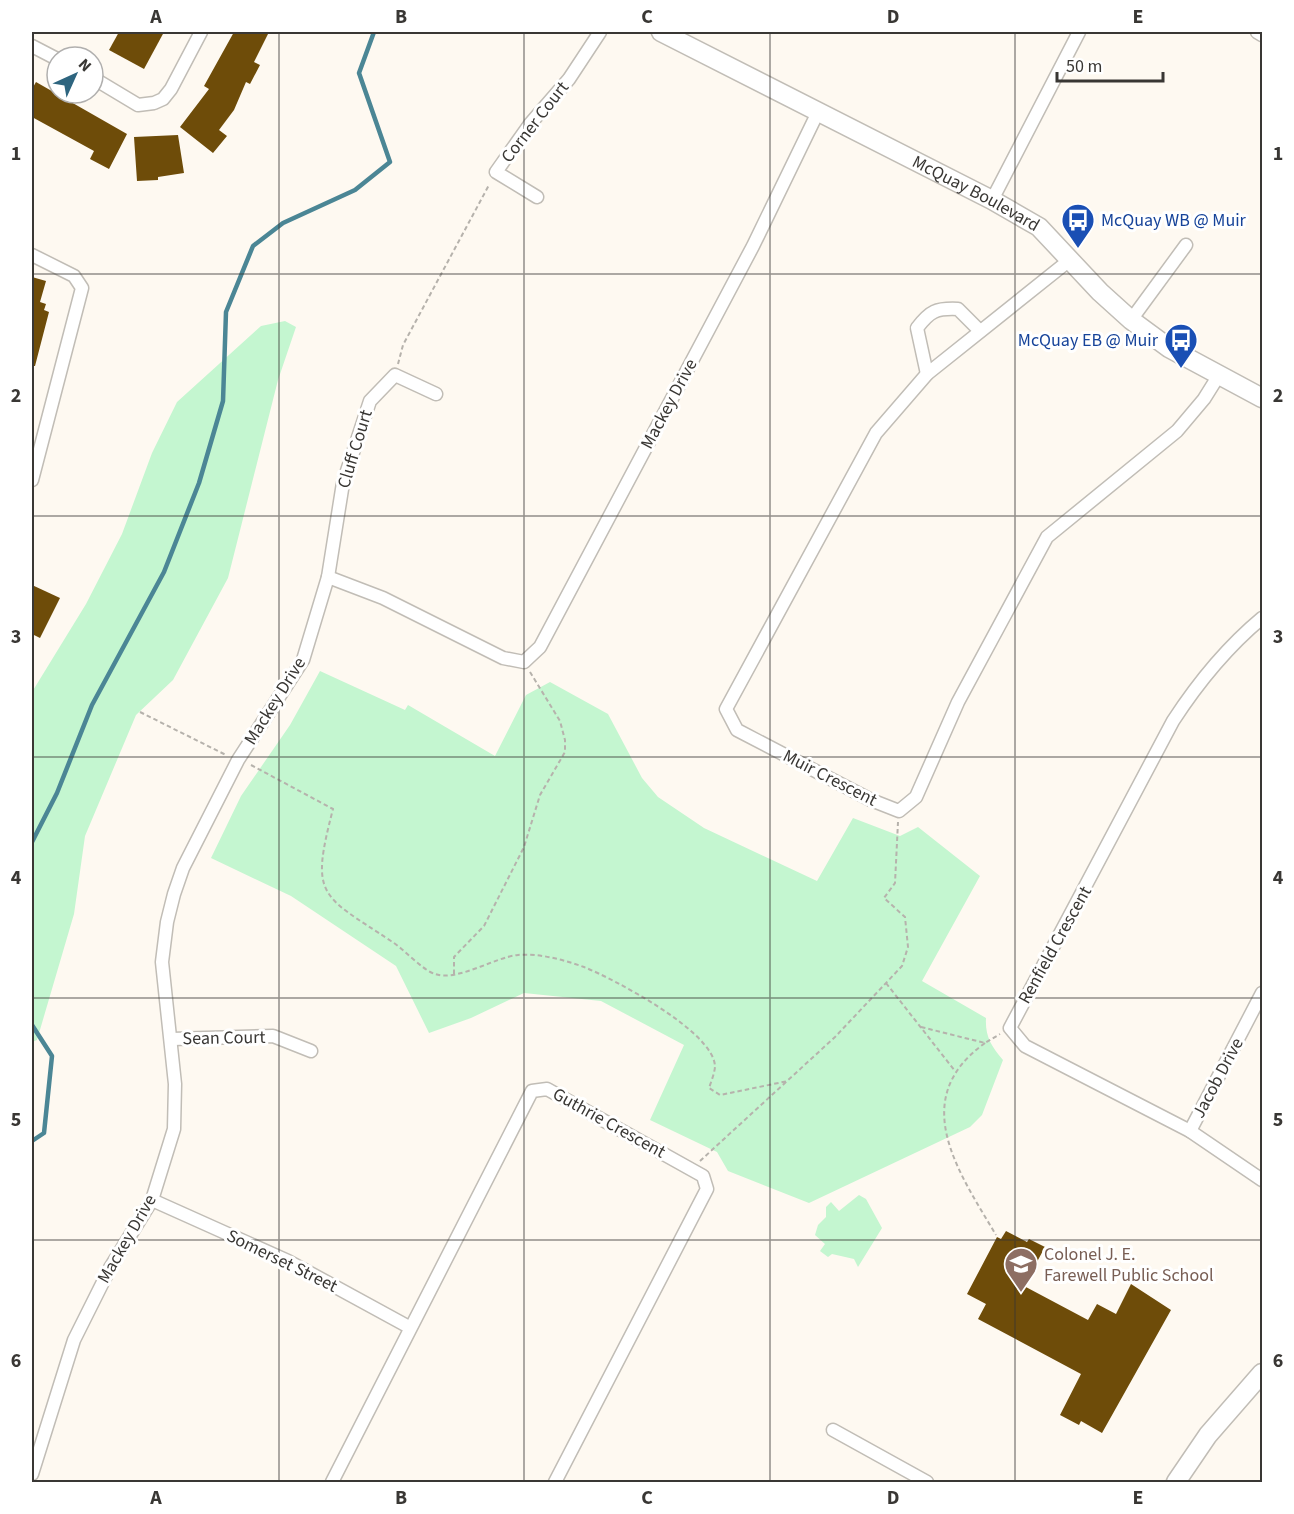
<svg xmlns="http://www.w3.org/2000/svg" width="1294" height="1514" viewBox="0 0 1294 1514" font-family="'Source Sans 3',sans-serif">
  <rect width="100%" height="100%" fill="#fef9f1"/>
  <g fill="#c4f6d0">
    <path d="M285 321 296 327 278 380 228 578 173 680 136 715 85 836 74 914 37 1040 32 1042V692L86 604 122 534 152 453 177 402 261 326Z"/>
    <path d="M320 671 405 710 408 705 495 756 526 695 550 682 608 714 642 778 658 797 704 828 817 881 853 818 900 836 918 827 980 876 922 981 986 1018C985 1036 991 1046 1003 1060L982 1115 970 1127 809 1203 728 1171 717 1152 650 1120 684 1045 601 1001 524 993 471 1018 429 1033 396 966 291 896 211 858 241 796 290 725Z"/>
    <path d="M859 1195 866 1199 882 1228 858 1267 854 1259 832 1254 828 1257 820 1251 825 1244 815 1235 818 1225 826 1217V1207L831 1202 839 1211Z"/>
  </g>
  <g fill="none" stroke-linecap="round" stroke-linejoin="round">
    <g stroke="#4b8695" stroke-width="4.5">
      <path d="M32 842 57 793 92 705 164 572 199 483 223 401 226 312 253 246 283 223 355 190 390 162 359 73 374 32"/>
      <path d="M32 1025 52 1056 44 1133 32 1141"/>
    </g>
  </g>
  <g fill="#6e4c09">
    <path d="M119 32H164L144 69 109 50Z"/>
    <path d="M234 32H269L254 62 260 65 250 84 246 82 234 110 219 130 227 136 213 153 180 127 209 89 204 86Z"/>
    <path d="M36 82 127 134 109 169 90 159 94 151 32 117V89Z"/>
    <path d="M178 135 184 173 158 177V180L137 181 134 137Z"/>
    <path d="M32 277 46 281 40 302 46 304 44 310 49 312 35 366H32Z"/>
    <path d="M32 585 60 598 40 638 32 634Z"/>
    <path d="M1006 1231 1027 1242 1029 1239 1045 1247 1024 1286 1088 1320 1097 1304 1116 1314 1131 1284 1171 1310 1102 1433 1081 1421 1079 1425 1060 1415 1081 1374 978 1319 986 1304 967 1294 997 1237 1001 1239Z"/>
  </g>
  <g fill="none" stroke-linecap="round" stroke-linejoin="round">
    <defs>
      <g id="street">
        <path d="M1257 32 1262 35"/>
        <path d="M32 46 57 59"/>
        <path d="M93 78 138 105 154 103 163 99 171 89 201 32"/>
        <path d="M537 197 496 172 530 124 569 79 600 32"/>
        <path d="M992 200 1079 32"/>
        <path d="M32 255 74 276 82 288 32 480"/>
        <path d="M1071 259 927 374 876 433 726 709 737 730 871 800 899 811 916 797 958 702 1047 537 1177 431 1204 399 1219 375"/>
        <path d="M1131 320 1186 245"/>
        <path d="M927 374 917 328C930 311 936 308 958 309L980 331"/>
        <path d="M328 577 383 598 503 658 524 662 540 647 753 246 818 112"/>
        <path d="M1262 618C1226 648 1199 681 1173 721L1010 1028 1025 1046 1190 1131 1262 1180"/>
        <path d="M172 1039 273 1036 311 1051"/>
        <path d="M1190 1131 1262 993"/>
        <path d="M152 1200 288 1261 409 1327"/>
        <path d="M833 1430 927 1482"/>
        <path d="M32 1474 74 1340 110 1268 152 1200 174 1129 175 1084 162 962 167 922 174 894 183 868 238 760 303 660 328 577 343 483 370 401 395 375 436 394"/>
        <path d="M332 1482 532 1091 547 1089 703 1176 707 1189 555 1482"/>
      </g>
      <g id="secondary">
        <path id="s1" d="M661 32 992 200 1039 227 1100 292 1131 320 1169 348 1262 398"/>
        <path d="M1176 1482 1208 1435 1262 1373"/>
      </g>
    </defs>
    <use href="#street" stroke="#c1bdb6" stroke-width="15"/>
    <use href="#secondary" stroke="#c1bdb6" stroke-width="21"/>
    <g stroke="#b6b2ac" stroke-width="2" stroke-dasharray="4.5 3" stroke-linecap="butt">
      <path d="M398 364 403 345 489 185"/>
      <path d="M140 712 226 755"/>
      <path d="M251 765 333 809C310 897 320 894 391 941 404 949 422 970 435 974 457 982 495 957 518 955 540 953 564 960 584 967 614 979 713 1031 715 1066 715 1072 711 1082 709 1088L720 1095 788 1081"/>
      <path d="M454 974V957L484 926 524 847 540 795 565 752V740L560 721 530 672"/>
      <path d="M886 983 955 1071"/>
      <path d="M921 1027 985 1043 1000 1034"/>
      <path d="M985 1043C907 1099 958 1171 996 1235"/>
      <path d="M700 1161 835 1037 902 966 908 947 905 917 884 898 895 883 898 822"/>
    </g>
    <use href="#street" stroke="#fff" stroke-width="12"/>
    <use href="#secondary" stroke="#fff" stroke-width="18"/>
  </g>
  <path fill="none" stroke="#393734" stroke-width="1.5" stroke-opacity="0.55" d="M279 32V1482M524 32V1482M770 32V1482M1015 32V1482M32 274H1262M32 516H1262M32 757H1262M32 998H1262M32 1240H1262"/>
  <defs>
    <symbol id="bus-pin" viewBox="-11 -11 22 30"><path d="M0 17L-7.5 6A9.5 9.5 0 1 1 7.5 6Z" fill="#1a4fb4" stroke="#fff"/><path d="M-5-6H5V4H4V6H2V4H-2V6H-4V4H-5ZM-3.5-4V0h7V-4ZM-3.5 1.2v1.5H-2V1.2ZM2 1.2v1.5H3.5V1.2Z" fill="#fff"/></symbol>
    <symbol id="school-pin" viewBox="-11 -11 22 30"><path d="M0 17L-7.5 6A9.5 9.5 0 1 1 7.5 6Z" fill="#8d6e63" stroke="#fff"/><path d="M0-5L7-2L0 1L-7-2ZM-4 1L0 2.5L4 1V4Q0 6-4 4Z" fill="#fff"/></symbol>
  </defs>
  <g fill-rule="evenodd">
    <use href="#bus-pin" x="1059" y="201" width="38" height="52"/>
    <use href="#bus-pin" x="1162" y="321" width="38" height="52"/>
    <use href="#school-pin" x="1002" y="1245" width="38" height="52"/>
  </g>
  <g text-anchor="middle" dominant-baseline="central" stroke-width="6" stroke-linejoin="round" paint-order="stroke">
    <g font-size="18" fill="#393734" stroke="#fff">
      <text transform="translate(535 122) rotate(-52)">Corner Court</text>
      <text stroke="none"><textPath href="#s1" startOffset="354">McQuay Boulevard</textPath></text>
      <text transform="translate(669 404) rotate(-62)">Mackey Drive</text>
      <text transform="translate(355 449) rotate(-73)">Cluff Court</text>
      <text transform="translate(275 701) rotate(-58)">Mackey Drive</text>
      <text transform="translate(830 778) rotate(27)">Muir Crescent</text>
      <text transform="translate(1055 945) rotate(-61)">Renfield Crescent</text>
      <text transform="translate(224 1038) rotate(-1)">Sean Court</text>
      <text transform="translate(1218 1078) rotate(-62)">Jacob Drive</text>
      <text transform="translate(609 1123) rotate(29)">Guthrie Crescent</text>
      <text transform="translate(127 1239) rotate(-60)">Mackey Drive</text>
      <text transform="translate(282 1261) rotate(26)">Somerset Street</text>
    </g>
    <g font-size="18" fill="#164399" stroke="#fff" text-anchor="start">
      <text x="1101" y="220">McQuay WB @ Muir</text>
      <text x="1158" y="340" text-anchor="end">McQuay EB @ Muir</text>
    </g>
    <g font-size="18" fill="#785e54" stroke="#fff" text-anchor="start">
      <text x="1044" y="1254">Colonel J. E.<tspan x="1044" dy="21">Farewell Public School</tspan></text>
    </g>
  </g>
  <rect width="1294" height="1514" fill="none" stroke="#ffffff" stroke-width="66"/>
  <g transform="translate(75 75) rotate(45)"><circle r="28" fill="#ffffff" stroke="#b0afae" stroke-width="1.5"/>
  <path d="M0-4.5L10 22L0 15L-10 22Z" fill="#2e657f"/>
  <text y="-9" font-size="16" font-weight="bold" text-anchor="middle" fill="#393734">N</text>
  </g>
  <path d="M1057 72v9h106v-9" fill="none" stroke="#393734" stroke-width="3"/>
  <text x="1066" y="72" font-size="18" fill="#393734" stroke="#ffffff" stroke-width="4.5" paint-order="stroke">50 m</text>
  <rect x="33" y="33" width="1228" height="1448" fill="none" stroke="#393734" stroke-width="2"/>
  <g font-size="20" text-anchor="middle" font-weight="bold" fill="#393734">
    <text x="156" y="23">A</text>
    <text x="401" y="23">B</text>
    <text x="647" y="23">C</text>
    <text x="893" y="23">D</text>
    <text x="1138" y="23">E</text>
    <text x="16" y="160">1</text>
    <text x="1278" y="160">1</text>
    <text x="16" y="402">2</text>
    <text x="1278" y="402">2</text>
    <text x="16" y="643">3</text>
    <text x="1278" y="643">3</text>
    <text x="16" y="884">4</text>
    <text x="1278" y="884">4</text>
    <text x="16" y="1126">5</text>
    <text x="1278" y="1126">5</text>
    <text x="16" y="1367">6</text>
    <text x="1278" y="1367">6</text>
    <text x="156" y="1504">A</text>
    <text x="401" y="1504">B</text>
    <text x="647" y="1504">C</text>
    <text x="893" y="1504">D</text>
    <text x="1138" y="1504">E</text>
  </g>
</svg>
